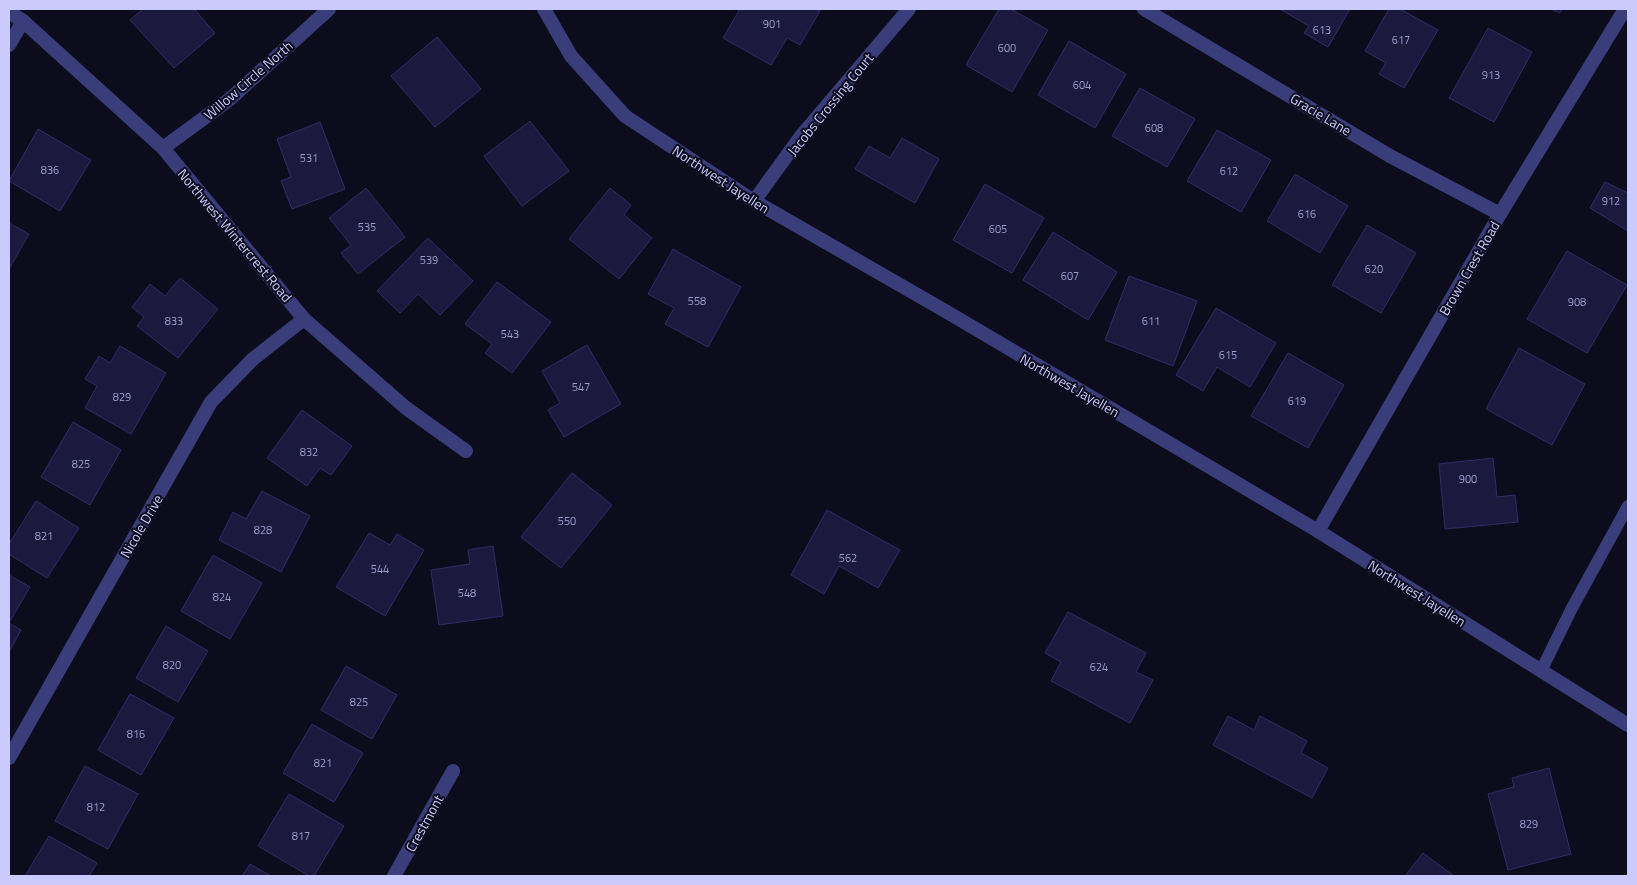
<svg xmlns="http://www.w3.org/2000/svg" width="1637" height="885" viewBox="0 0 1637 885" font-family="'Titillium Web',sans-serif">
  <rect width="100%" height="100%" fill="#0d0c1d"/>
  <g fill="#1c193e" stroke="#302c69">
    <path d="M143 9H194L215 33 174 68 130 20Z"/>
    <path d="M740 9H816L820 11 800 45 787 38 771 65 723 38Z"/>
    <path d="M999 9H1011L1048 30 1012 92 966 65Z"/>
    <path d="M1280 9H1350L1328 47 1304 33 1309 26Z"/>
    <path d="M1389 9H1400L1438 30 1404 88 1379 74 1386 63 1365 51Z"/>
    <path d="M1551 9H1562L1560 13Z"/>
    <path d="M1488 28 1532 52 1494 122 1449 98Z"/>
    <path d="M437 37 481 89 435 127 391 76Z"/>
    <path d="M1069 41 1126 74 1095 128 1038 95Z"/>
    <path d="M1140 88 1195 119 1167 167 1112 136Z"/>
    <path d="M530 121 569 171 522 206 484 156Z"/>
    <path d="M320 122 345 189 292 209 281 181 291 177 277 139Z"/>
    <path d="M38 129 91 160 60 211 9 181Z"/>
    <path d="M1217 130 1271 160 1241 212 1187 181Z"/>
    <path d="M902 138 939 159 915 203 855 169 869 146 890 158Z"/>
    <path d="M1295 174 1348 206 1320 253 1267 221Z"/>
    <path d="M1605 182 1628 193V231L1590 208Z"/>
    <path d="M985 184 1044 218 1012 273 953 240Z"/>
    <path d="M366 188 405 237 358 274 341 253 351 245 329 218Z"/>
    <path d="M610 188 631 205 624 215 652 238 619 279 569 239Z"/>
    <path d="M9 223 29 234 9 269Z"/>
    <path d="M1367 225 1416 253 1381 313 1332 285Z"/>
    <path d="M1053 232 1117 272 1088 320 1023 280Z"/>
    <path d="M428 238 473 281 440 315 418 294 400 313 377 291Z"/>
    <path d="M673 249 741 287 708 347 665 324 674 308 648 294Z"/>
    <path d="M1567 251 1627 285 1587 353 1527 319Z"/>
    <path d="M1129 276 1197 301 1173 366 1105 340Z"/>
    <path d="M180 278 218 309 178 358 137 326 144 317 132 307 150 284 165 296Z"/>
    <path d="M497 282 551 322 512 373 485 353 492 344 465 324Z"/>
    <path d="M1216 308 1276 343 1250 387 1217 367 1203 391 1176 375Z"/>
    <path d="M587 345 621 404 564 437 548 410 560 403 542 371Z"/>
    <path d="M120 346 166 373 131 434 85 408 97 386 85 379 99 356 110 363Z"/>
    <path d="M1519 348 1585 384 1552 445 1486 409Z"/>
    <path d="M1288 353 1344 385 1308 448 1251 416Z"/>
    <path d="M302 410 352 446 331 475 320 468 307 486 267 458Z"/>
    <path d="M73 422 121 450 90 505 41 477Z"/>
    <path d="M1493 458 1497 497 1515 495 1518 522 1445 529 1439 464Z"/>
    <path d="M572 473 612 505 561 568 521 537Z"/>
    <path d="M262 491 310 516 281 572 219 540 233 512 246 519Z"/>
    <path d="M36 501 79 528 47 578 9 554V544Z"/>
    <path d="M827 510 900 550 878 588 839 566 824 594 791 575Z"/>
    <path d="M369 533 390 545 397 534 424 550 385 616 336 587Z"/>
    <path d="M493 546 503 616 439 625 431 570 470 564 468 550Z"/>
    <path d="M213 555 262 583 230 639 181 611Z"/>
    <path d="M9 575 30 587 9 623Z"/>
    <path d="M1068 612 1146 653 1136 672 1153 680 1130 723 1051 681 1061 662 1045 653Z"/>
    <path d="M9 623 21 630 9 652Z"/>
    <path d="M166 626 208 651 178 702 136 678Z"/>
    <path d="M346 666 397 695 372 739 321 710Z"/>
    <path d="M130 694 174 718 141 775 98 750Z"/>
    <path d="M1228 716 1254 730 1260 716 1307 741 1301 753 1328 768 1312 798 1213 745Z"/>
    <path d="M312 724 363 753 334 802 283 773Z"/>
    <path d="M85 766 138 794 108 849 55 821Z"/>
    <path d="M1549 768 1571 854 1508 870 1488 794 1514 787 1512 778Z"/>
    <path d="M289 794 344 826 314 876H309L258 846Z"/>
    <path d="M49 836 97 863 89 876H25Z"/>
    <path d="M1423 853 1454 876H1405Z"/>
    <path d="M250 864 271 876H242Z"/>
  </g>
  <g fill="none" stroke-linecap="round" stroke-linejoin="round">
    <path stroke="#393e7b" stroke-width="12" d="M1541 671 1572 608 1628 506"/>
    <g stroke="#393e7b" stroke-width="14">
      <path d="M544 9 571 56 625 116 754 201 947 312 1318 531 1628 725"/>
      <path d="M1144 9 1390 156 1500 214"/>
      <path d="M9 12 23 21 163 148 304 319 406 408 466 451"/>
      <path d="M9 45 23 21"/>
      <path d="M163 148 230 99 329 9"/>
      <path d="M754 201 801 136 909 9"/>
      <path d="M1318 531 1500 214 1625 9"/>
      <path d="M9 758 211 402 253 359 304 319"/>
      <path d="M394 876 453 771"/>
    </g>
  </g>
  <g text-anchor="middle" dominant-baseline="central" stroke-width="4" stroke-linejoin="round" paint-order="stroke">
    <g font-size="11" fill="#9e9ecd">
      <text x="772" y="24">901</text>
      <text x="1322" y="30">613</text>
      <text x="1401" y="40">617</text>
      <text x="1007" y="48">600</text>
      <text x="1491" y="75">913</text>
      <text x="1082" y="85">604</text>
      <text x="1154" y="128">608</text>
      <text x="309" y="158">531</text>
      <text x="50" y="170">836</text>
      <text x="1229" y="171">612</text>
      <text x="1611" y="201">912</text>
      <text x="1307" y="214">616</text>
      <text x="367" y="227">535</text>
      <text x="998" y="229">605</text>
      <text x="429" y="260">539</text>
      <text x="1374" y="269">620</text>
      <text x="1070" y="276">607</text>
      <text x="697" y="301">558</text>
      <text x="1577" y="302">908</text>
      <text x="174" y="321">833</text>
      <text x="1151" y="321">611</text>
      <text x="510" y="334">543</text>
      <text x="1228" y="355">615</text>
      <text x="581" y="387">547</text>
      <text x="122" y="397">829</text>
      <text x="1297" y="401">619</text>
      <text x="309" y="452">832</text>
      <text x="81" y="464">825</text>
      <text x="1468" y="479">900</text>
      <text x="567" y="521">550</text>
      <text x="263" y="530">828</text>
      <text x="44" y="536">821</text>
      <text x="848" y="558">562</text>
      <text x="380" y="569">544</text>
      <text x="467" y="593">548</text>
      <text x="222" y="597">824</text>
      <text x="172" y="665">820</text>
      <text x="1099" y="667">624</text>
      <text x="359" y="702">825</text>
      <text x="136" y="734">816</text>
      <text x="323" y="763">821</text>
      <text x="96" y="807">812</text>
      <text x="1529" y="824">829</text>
      <text x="301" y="836">817</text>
    </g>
    <g font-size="14" fill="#cacafd" stroke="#0d0c1d">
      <text transform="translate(248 80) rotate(-41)">Willow Circle North</text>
      <text transform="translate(830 104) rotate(-51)">Jacobs Crossing Court</text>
      <text transform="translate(1321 114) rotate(31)">Gracie Lane</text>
      <text transform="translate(721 179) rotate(33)">Northwest Jayellen</text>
      <text transform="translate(235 235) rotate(50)">Northwest Wintercrest Road</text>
      <text transform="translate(1469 268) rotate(-60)">Brown Crest Road</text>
      <text transform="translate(1070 385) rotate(30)">Northwest Jayellen</text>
      <text transform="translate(141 526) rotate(-60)">Nicole Drive</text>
      <text transform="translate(1417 593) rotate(32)">Northwest Jayellen</text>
      <text transform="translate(424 823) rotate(-61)">Crestmont</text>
    </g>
  </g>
  <rect width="1637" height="885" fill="none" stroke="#cacafd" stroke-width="20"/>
</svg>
